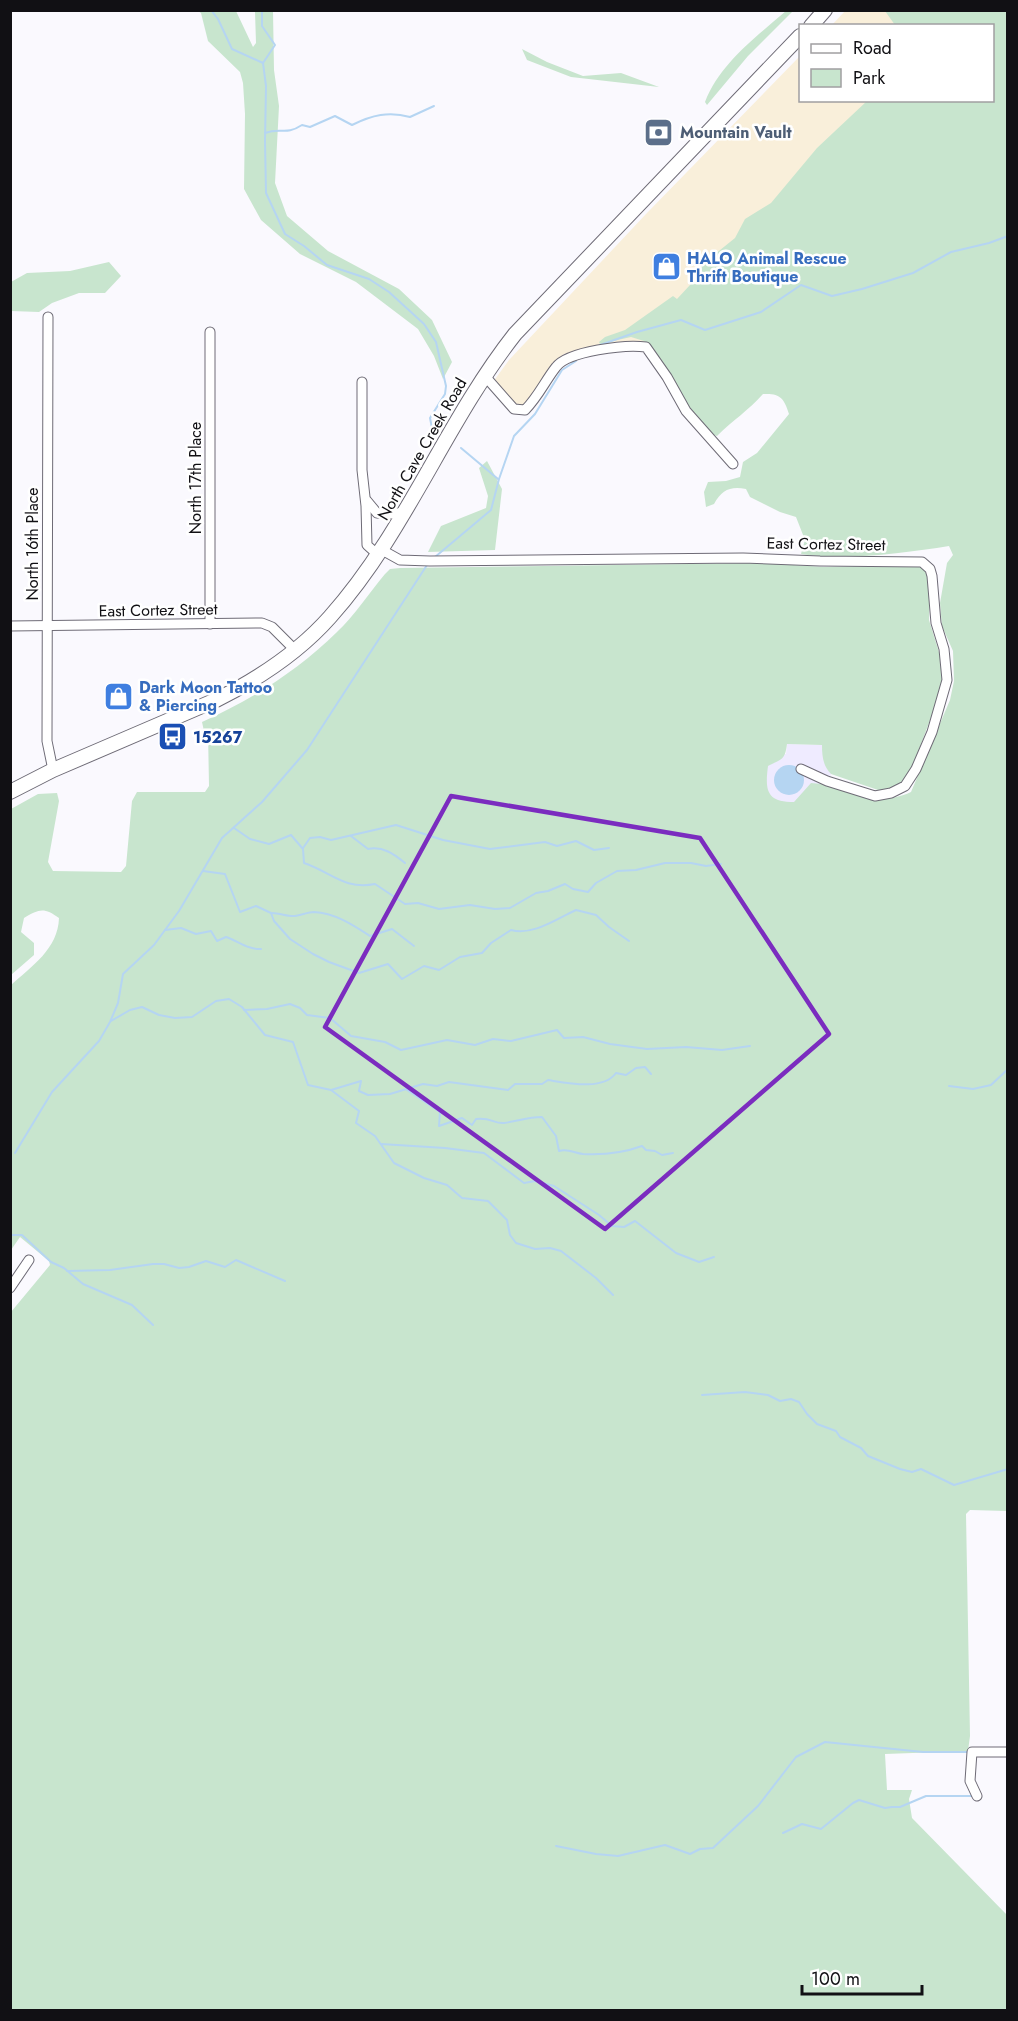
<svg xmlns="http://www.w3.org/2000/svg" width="1018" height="2021" viewBox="0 0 1018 2021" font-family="Jost,sans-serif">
  <rect width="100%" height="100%" fill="#faf9fe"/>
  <g fill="#f9efda">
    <path d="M846 10 888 11 899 26H831Z"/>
    <path d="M800 56V100L871 101 646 344 616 343 564 354 556 363 526 408 515 407 493 382 509 360 646 214Z"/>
  </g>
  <path fill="#efebff" d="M787 744 822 745 827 769 831 774 829 781 793 820 751 802 748 753 786 754Z"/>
  <g fill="#c8e5ce">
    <path d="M198 11H236L253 47 256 43 255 12 273 11 274 70 279 106 275 183 287 216 328 251 399 289 432 320 452 362 443 379 434 356 418 329 356 282 300 254 261 220 244 189 245 114 243 83 240 72 208 41 201 13Z"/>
    <path d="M786 11H793L748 56 707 105 705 102C720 63 756 37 786 11Z"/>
    <path d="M885 11H1007V1511L970 1510 966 1514 970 1736 968 1751 885 1754 887 1790H912L909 1799 912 1818 1007 1915V2010H11V1312L50 1265 49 1261 20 1237 11 1250 10 986C32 966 58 949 59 918 44 907 39 909 24 918L21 932 34 943V955L11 975V809L38 794 57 793 59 801 48 862 53 871 121 872 126 866 132 801 137 792H205L209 786 208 731H204L202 722C253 699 297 671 337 632 355 615 369 593 385 574L390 569 400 568 763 563 824 567 914 565 924 568 930 582 929 620 942 662V688L908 779 895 788 881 791 831 774C823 766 822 756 822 745L787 744C785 760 782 759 768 766 765 790 766 802 794 802L811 783C850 785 872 810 911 792L950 700 954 681 953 651 942 626 940 603 947 563 953 555 949 546C906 553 843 561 801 554L805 540 796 517 780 512 750 497 746 489C730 486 722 490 714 504L706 507 704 492 708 482 726 481 740 477 743 462 757 453 789 414C784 398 780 393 763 394 749 410 732 421 717 436L708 433 681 400 673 379 652 349 644 341 631 337 600 344 599 342 605 337 625 330 673 296 677 299 690 285 704 263 735 238 745 219 771 203 817 148 867 101 992 100V26L895 25Z"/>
    <path d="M522 49 547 62 583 76 621 73 659 87 571 77 527 60Z"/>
    <path d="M109 262 121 276 105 293H79L52 303 39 312 11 311V282L27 273 70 271Z"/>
    <path d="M487 461 502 489 495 550 428 552 441 526 486 508 488 496 479 468Z"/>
  </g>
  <circle fill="#b5d5f2" cx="789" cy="780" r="15"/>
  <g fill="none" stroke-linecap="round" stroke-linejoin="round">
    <g stroke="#b5d5f2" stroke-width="2">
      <path d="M211 10 218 19 232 49 263 63 266 86 265 141 266 193 285 234 304 246 327 265 369 279 389 292 424 324 436 342 446 386 445 394 430 418 433 433"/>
      <path d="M262 10V26L275 45 263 63"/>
      <path d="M265 133C282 127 285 136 302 125L310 127 335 116 352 125C372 115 389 111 410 117L434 106"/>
      <path d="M600 345 637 332 681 320 705 330 761 312 801 285 832 296 862 289 913 273 951 252 989 243 1008 236"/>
      <path d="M461 448 498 479"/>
      <path d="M435 557 491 510 499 479 514 436 535 414 562 370 576 361"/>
      <path d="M234 828 250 839 269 844 291 835 303 849 304 863C331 872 344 890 375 884L405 904 418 903 439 909 470 905 495 909 510 908 536 893 548 891 565 884 573 889 588 892 596 883 617 871 636 870 665 863H691L706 866 721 864"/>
      <path d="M351 836 368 849C383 846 394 854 405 863"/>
      <path d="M303 848 310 838 320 837 331 840 396 825 443 840 490 849 545 842 557 846 576 841 594 850 609 848"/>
      <path d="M203 871 225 874 240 912 256 906 271 913 274 921 290 939 313 954 329 962 359 973 388 964 402 979 424 966 439 970 460 957 482 953 491 943 511 930C533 936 556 919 576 910L596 915 609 927 629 941"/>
      <path d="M272 913C280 913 289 917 295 916 302 915 308 912 314 912 335 913 353 925 370 936L392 929 414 946"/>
      <path d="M165 930 181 928 196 934 211 931 217 941 226 937C238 941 249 950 261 949"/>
      <path d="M244 1010 267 1009 290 1004 300 1008 307 1015 330 1018 351 1036 385 1042 401 1050 447 1040 475 1045 493 1039 511 1041 557 1030 564 1038 583 1037 610 1044 647 1049 686 1047 722 1050 750 1046"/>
      <path d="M111 1021 130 1010 142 1007 159 1015 175 1018 192 1017 216 1001 229 999 242 1007 265 1035 293 1042 308 1085 331 1090 359 1111 356 1123 375 1136 394 1163 424 1178 447 1185 462 1198 488 1201 507 1220 510 1235 516 1243 535 1249 550 1248 561 1251 596 1278 613 1295"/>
      <path d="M949 1086 973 1089 991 1085 1008 1069"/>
      <path d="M331 1090 361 1081 359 1091 368 1095 390 1094 423 1084 437 1086 449 1082 508 1090 515 1084H542L548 1080C567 1083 603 1091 616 1073L626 1075 636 1068 645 1067 651 1074"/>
      <path d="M407 1090 440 1112 439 1126 462 1118 472 1125 476 1119C491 1117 494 1124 504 1123 517 1121 529 1117 542 1117L556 1136 559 1151C568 1148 574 1153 583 1154 603 1155 623 1153 642 1146L646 1150 655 1151 662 1155 673 1153"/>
      <path d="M381 1144 445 1148 484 1153 524 1183 535 1181 554 1186 599 1215 612 1226 624 1227 635 1221 676 1253 699 1262 714 1257"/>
      <path d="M15 1153 52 1092 99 1041 110 1022 118 1003 123 974 154 945 179 911 222 838 262 802 307 750 427 565"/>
      <path d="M10 1235H22L51 1262 64 1268 83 1284 132 1305 153 1325"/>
      <path d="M67 1271 110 1270 153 1264H164L179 1268 189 1267 206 1261 225 1267 236 1260 285 1281"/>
      <path d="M702 1395 745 1392 768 1395 780 1401 791 1399 799 1402 807 1414 817 1424 836 1431 840 1437 861 1448 868 1456 900 1469 912 1472 921 1469 954 1485 1008 1469"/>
      <path d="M783 1833 802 1824 821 1829 853 1803 859 1800 885 1808 892 1807H900L926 1796H975"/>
      <path d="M556 1846 596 1854 618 1856 665 1845 690 1854 700 1849 713 1848 758 1806 796 1757 825 1742 923 1752H969"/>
    </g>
    <defs>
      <g id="minor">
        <path d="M48 317 47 741 53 770"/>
        <path d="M210 332V624"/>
        <path d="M484 375 514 409 525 410C538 397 545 381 556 367 568 351 626 344 646 347L667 377 686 411 733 464"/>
        <path d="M362 382V470L366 506 367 545 378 555"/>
        <path d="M367 501 377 513 391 514 405 512"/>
        <path d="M382 550 400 560 430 561 743 558 820 561 922 562 930 569 932 576 936 623 944 649 947 680 932 732 916 769 905 786 891 793 875 796 827 781 801 769"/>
        <path d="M10 626 262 623 272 627 295 650"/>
        <path d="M10 1288 29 1260"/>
        <path d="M977 1796 970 1781 972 1752H1008"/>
      </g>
      <g id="primary">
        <path d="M811 26 825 10"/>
        <path d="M10 792 53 770 216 700C258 679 299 652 330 617 406 532 445 423 515 334L800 36"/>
      </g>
    </defs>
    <use href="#minor" stroke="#6e6b76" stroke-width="11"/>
    <use href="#primary" stroke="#6e6b76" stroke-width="16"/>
    <use href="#minor" stroke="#fff" stroke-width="9"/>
    <use href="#primary" stroke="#fff" stroke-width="14"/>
  </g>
  <path fill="none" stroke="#7b2cbf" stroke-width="4.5" stroke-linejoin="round" d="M451 796 700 838 829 1034 605 1229 325 1027Z"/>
  <defs>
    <symbol id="bank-square" viewBox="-11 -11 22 22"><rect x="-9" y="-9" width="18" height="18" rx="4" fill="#5c6f8a" stroke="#fff"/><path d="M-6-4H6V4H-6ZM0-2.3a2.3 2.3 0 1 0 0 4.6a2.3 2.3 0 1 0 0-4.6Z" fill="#fff"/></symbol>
    <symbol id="shop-square" viewBox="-11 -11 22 22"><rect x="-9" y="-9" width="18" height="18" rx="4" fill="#3f7fe0" stroke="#fff"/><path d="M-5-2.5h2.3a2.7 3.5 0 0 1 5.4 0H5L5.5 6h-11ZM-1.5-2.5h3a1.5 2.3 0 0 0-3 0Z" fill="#fff"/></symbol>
    <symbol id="bus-square" viewBox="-11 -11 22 22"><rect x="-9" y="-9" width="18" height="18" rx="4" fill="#1a4fb4" stroke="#fff"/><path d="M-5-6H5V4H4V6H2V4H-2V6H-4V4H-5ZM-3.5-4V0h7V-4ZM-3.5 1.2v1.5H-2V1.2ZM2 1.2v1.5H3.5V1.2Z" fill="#fff"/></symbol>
  </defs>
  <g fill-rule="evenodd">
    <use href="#bank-square" x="642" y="116" width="33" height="33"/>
    <use href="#shop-square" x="650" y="250" width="33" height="33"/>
    <use href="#shop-square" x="102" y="680" width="33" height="33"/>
    <use href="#bus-square" x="156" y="720" width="33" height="33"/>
  </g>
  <g text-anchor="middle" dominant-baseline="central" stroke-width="5" stroke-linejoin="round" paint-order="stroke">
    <g font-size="16" font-weight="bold" fill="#4e5e75" stroke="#fff" text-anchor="start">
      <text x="680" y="132">Mountain Vault</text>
    </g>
    <g font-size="16" font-weight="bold" fill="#366cbe" stroke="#fff" text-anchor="start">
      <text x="687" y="258">HALO Animal Rescue<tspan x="687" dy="18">Thrift Boutique</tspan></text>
      <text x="139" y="687">Dark Moon Tattoo<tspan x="139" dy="18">&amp; Piercing</tspan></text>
    </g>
    <g font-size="16" fill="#111014" stroke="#fff">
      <text transform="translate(422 449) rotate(-60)">North Cave Creek Road</text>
      <text transform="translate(195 478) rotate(-90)">North 17th Place</text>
      <text transform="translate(32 544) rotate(-90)">North 16th Place</text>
      <text transform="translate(826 544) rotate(1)">East Cortez Street</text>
      <text transform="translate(158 610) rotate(-1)">East Cortez Street</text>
    </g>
    <g font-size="16" font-weight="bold" fill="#164399" stroke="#fff" text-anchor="start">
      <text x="193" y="737">15267</text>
    </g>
  </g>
  <rect width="1018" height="2021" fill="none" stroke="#111014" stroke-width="24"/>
  <rect x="799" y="24" width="195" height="78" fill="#ffffff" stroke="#a09fa1" stroke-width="1.5"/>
  <rect x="811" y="44" width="30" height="9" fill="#ffffff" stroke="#a09fa1" stroke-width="1.5"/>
  <text x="853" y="54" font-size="18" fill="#111014">Road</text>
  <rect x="811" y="69" width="30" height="18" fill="#c8e5ce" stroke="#a09fa1" stroke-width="1.5"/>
  <text x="853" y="84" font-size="18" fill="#111014">Park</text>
  <path d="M802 1985v9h120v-9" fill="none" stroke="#111014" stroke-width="3"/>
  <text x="811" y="1985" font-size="18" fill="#111014" stroke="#ffffff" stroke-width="4.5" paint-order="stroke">100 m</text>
</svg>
